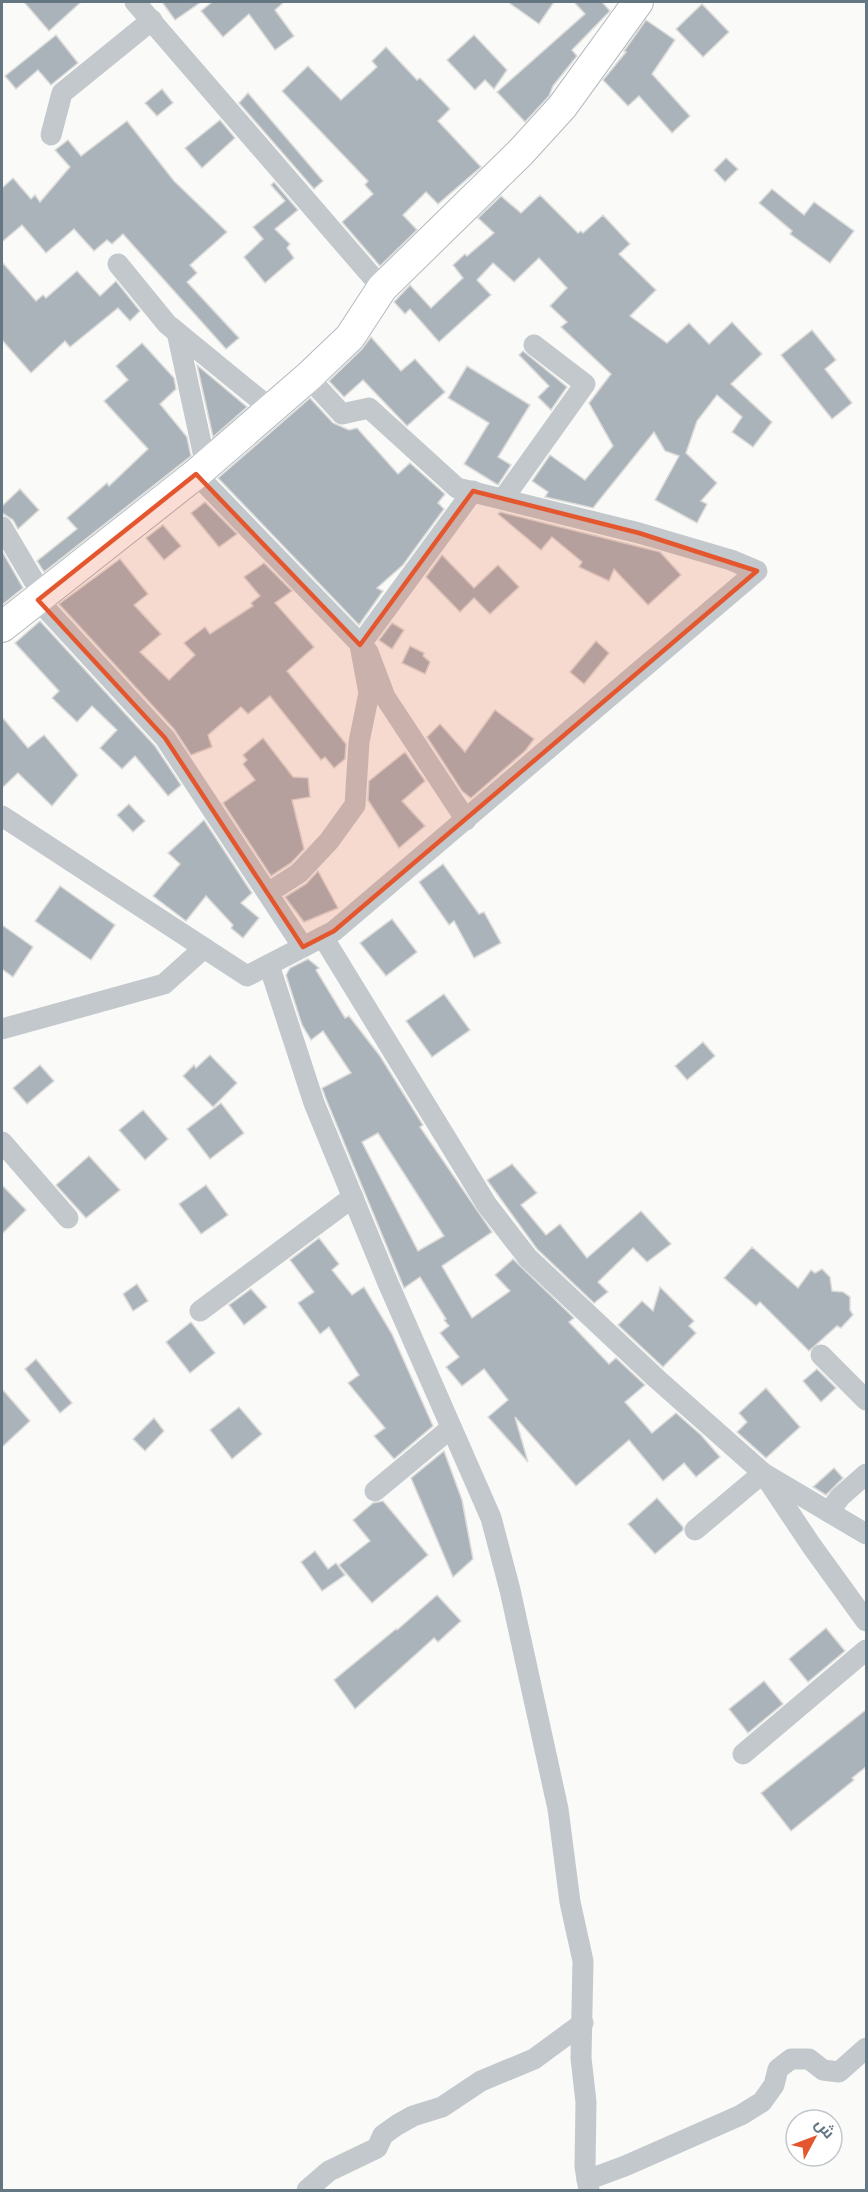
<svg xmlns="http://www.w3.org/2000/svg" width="868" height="2192" viewBox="0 0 868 2192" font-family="'DM Sans',Cairo,sans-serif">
  <rect width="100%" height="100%" fill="#fafaf8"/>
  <g fill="#aab3b9" stroke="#dcdcda" stroke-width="1.5" fill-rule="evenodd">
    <path d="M24 2H81L49 31Z"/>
    <path d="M162 2H201L175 20Z"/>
    <path d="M212 2H284L275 10 294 36 275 50 249 14 223 37 201 11Z"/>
    <path d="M508 2H554L539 24Z"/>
    <path d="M574 2H602L610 11 572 50 577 56 553 86 549 96 525 122 497 92 585 14Z"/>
    <path d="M702 4 729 32 703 57 676 29Z"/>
    <path d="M646 20 675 40 652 74 690 116 672 133 639 96 628 106 603 80 626 52 624 51Z"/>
    <path d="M56 35 78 63 51 85 38 70 16 89 5 76Z"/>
    <path d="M474 35 507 70 494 89 485 80 475 90 447 60Z"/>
    <path d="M386 47 417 80 420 78 450 109 438 121 481 167 438 204 426 192 403 215 417 230 380 266 342 222 373 194 365 185 368 181 282 91 308 66 341 100 377 67 372 61Z"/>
    <path d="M162 89 173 103 157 116 145 103Z"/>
    <path d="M248 93 323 181 314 189 239 103Z"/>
    <path d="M220 120 235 138 202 168 185 148Z"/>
    <path d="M127 121 174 181 227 232 190 265 197 273 187 282 239 338 226 349 123 234 112 244 107 240 94 251 74 229 46 253 22 225 2 242V188L13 178 31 199 35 195 40 202 70 167 55 150 68 140 81 156Z"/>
    <path d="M726 158 738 169 725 182 714 170Z"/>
    <path d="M274 182 298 210 275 229 290 244 287 248 294 258 265 283 244 257 263 239 253 227 285 201 271 185Z"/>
    <path d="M772 189 804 215 814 202 854 231 830 263 790 234 792 231 759 203Z"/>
    <path d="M540 195 578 233 581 231 583 233 603 215 630 244 619 254 656 290 630 316 667 343 689 323 709 344 732 322 762 354 731 384 772 422 753 447 732 432 742 417 717 395 697 421 686 453 717 483 701 501 707 504 697 523 655 500 679 456 665 451 654 432 593 508 545 497 548 492 532 481 550 455 585 480 613 446 589 403 611 374 561 327 567 322 550 306 567 288 539 258 514 282 493 263 477 280 491 295 439 342 410 309 405 314 394 302 410 285 431 308 463 278 453 265 465 254 467 256 494 233 478 218 501 196 521 213Z"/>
    <path d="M2 262 36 301 43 295 46 298 77 271 100 296 116 281 140 311 130 321 118 308 70 347 65 341 31 373 2 340Z"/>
    <path d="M812 330 836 360 825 369 852 403 832 419 781 355Z"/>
    <path d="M371 337 401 371 415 359 445 392 407 426 363 380 344 397 329 381 362 349Z"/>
    <path d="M142 343 174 378 176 389 160 404 187 437 191 456 44 572 37 561 77 529 67 518 107 483 109 486 148 449 104 401 128 380 116 366Z"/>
    <path d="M523 351 567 387 551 410 538 397 549 386 519 355Z"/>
    <path d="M197 365 247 407 213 437Z"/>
    <path d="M467 366 530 405 498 457 511 465 498 485 464 464 489 423 448 398Z"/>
    <path d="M310 398 333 423 349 430 357 428 398 474 410 463 445 494 438 503 444 509 403 565 377 588 383 591 359 625 218 478Z"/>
    <path d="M20 489 39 510 18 529 13 520 2 513V506Z"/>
    <path d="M205 502 237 534 219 547 191 513Z"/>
    <path d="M500 512 660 552 681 575 648 605 614 569 609 581 579 567 582 562 552 537 541 550 498 514Z"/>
    <path d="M163 525 181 546 164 560 146 538Z"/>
    <path d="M2 551 23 588 2 605Z"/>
    <path d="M442 555 474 588 498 565 519 587 490 614 474 598 460 612 426 577Z"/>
    <path d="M120 559 148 594 134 605 161 634 140 652 169 680 195 655 184 643 205 627 210 634 253 606 251 603 260 596 244 577 264 563 292 591 275 603 314 647 287 671 346 744 345 759 334 768 325 757 321 760 270 696 248 714 241 707 208 735 212 747 191 755 174 729 59 604Z"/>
    <path d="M40 621 155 746 181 785 168 796 135 756 122 769 100 748 117 730 92 706 77 722 52 698 59 691 15 643Z"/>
    <path d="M392 623 404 630 392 649 379 640Z"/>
    <path d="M596 641 609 653 584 684 570 672Z"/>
    <path d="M410 646 424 653 423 656 430 662 425 674 402 663Z"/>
    <path d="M495 710 534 739 525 751 471 798 462 791 427 737 440 724 465 752Z"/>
    <path d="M2 717 28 748 44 735 78 775 52 806 18 773 2 788Z"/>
    <path d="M263 738 293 777 308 778 310 797 292 800 304 849 291 863 271 876 223 803 255 780 243 764 247 760 243 755Z"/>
    <path d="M405 752 425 781 402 801 425 826 399 848 368 800 369 781Z"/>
    <path d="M129 804 145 821 133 832 117 815Z"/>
    <path d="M204 820 252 893 241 903 259 918 243 938 231 928 233 925 206 896 186 921 153 896 180 864 168 853Z"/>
    <path d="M443 864 479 914 484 912 501 943 474 958 454 921 449 925 419 882Z"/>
    <path d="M318 871 338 908 304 922 285 897 306 884Z"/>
    <path d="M60 886 115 925 91 960 35 921Z"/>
    <path d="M392 919 417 952 386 976 360 943Z"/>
    <path d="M2 925 33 947 13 977 2 969Z"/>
    <path d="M308 959 319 968 316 970 345 1018 349 1016 380 1056 423 1125 420 1127 492 1232 442 1266 472 1318 510 1291 495 1275 513 1259 574 1318 569 1322 609 1364 616 1358 645 1385 625 1402 652 1433 676 1413 701 1435 720 1457 696 1477 684 1463 663 1481 629 1440 576 1486 515 1417 528 1462 488 1417 508 1400 484 1369 462 1386 446 1367 459 1357 440 1333 449 1326 444 1320 446 1319 420 1277 404 1288 326 1099 322 1088 351 1073 323 1031 311 1040 302 1025 286 975 290 968ZM378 1133 444 1236 418 1251 362 1142Z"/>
    <path d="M444 994 470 1030 432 1057 406 1021Z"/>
    <path d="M703 1042 715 1056 687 1080 675 1066Z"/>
    <path d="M210 1055 237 1083 213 1107 183 1076 194 1065 196 1068Z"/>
    <path d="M40 1065 54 1081 27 1104 13 1088Z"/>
    <path d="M221 1103 244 1133 210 1159 187 1129Z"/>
    <path d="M143 1110 168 1139 145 1160 119 1130Z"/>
    <path d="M89 1156 120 1190 86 1218 56 1185Z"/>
    <path d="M512 1164 537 1193 521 1205 546 1235 560 1224 587 1258 641 1211 671 1244 647 1262 633 1248 598 1282 608 1292 594 1303 537 1249 487 1180Z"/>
    <path d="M2 1185 26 1210 2 1234Z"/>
    <path d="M206 1185 228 1215 201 1234 179 1204Z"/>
    <path d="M319 1238 339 1264 332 1270 352 1295 364 1287 392 1334 433 1426 394 1459 374 1436 385 1428 348 1383 359 1375 329 1327 320 1334 298 1303 314 1292 290 1260Z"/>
    <path d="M752 1247 798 1288 811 1270 815 1273 822 1269 830 1277 832 1291 843 1292 850 1297V1310L853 1315 841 1328 837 1326 809 1351 760 1302 756 1306 724 1278Z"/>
    <path d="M137 1284 148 1301 133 1311 123 1294Z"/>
    <path d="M660 1287 694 1321 689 1326 696 1333 663 1367 618 1325 642 1301 653 1311Z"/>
    <path d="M251 1289 267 1307 244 1325 229 1305Z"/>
    <path d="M191 1322 215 1353 190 1373 166 1342Z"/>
    <path d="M36 1359 72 1403 60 1413 25 1369Z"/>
    <path d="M817 1369 836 1388 821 1402 803 1381Z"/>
    <path d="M766 1388 800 1427 766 1458 737 1432 747 1422 739 1413Z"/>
    <path d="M2 1389 30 1421 2 1447Z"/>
    <path d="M239 1407 262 1434 232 1459 210 1430Z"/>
    <path d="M154 1418 164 1431 145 1451 133 1439Z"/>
    <path d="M444 1451 462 1500 473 1559 453 1577 411 1478Z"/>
    <path d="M834 1468 843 1478 826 1495 813 1487Z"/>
    <path d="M657 1498 683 1527V1530L655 1554 628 1524Z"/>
    <path d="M383 1501 428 1555 372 1603 339 1565 370 1541 353 1520 373 1503Z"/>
    <path d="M315 1551 328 1569 336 1563 345 1575 322 1591 301 1562Z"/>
    <path d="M437 1595 461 1621 438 1642 434 1638 355 1709 334 1680 396 1629 397 1630Z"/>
    <path d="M826 1628 845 1651 808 1682 789 1659Z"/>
    <path d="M764 1681 783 1704 748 1733 729 1709Z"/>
    <path d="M867 1709V1766L852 1778 854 1780 791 1831 761 1793Z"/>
  </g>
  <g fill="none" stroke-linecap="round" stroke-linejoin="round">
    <defs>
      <path id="secondary" d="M2 627 196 474 308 377 350 337 382 288 520 153 562 107 638 2"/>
    </defs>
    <use href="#secondary" stroke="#b3babf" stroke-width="32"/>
    <g stroke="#c3c8cc" stroke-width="21">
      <path d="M135 2 382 288"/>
      <path d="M51 135 62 93 152 20"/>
      <path d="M118 264 167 324 271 409"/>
      <path d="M177 332 206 466"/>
      <path d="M196 474 368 652 385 697 466 820"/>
      <path d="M503 499 585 384 534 345"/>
      <path d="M2 527 37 586 38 600 165 738 303 947"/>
      <path d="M2 816 247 976 334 931 757 571 731 560 639 533 457 488 369 408 342 414 308 377"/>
      <path d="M268 893 299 873 329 841 355 805 359 742 369 693 360 645 473 491"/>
      <path d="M323 937 487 1205 528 1258 657 1379 763 1473 866 1534"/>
      <path d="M269 965 314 1103 388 1283 491 1518 510 1590 558 1809 570 1902 583 1961 581 2058 586 2102 585 2167 589 2190"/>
      <path d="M2 1029 164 984 204 948"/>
      <path d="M2 1142 68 1218"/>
      <path d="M200 1311 353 1197"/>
      <path d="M821 1355 866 1400"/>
      <path d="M375 1491 451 1428"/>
      <path d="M829 1512 840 1497 866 1474"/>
      <path d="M695 1530 763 1473 811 1545 866 1621"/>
      <path d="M743 1754 866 1650"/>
      <path d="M587 2180 625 2166 741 2115 762 2102 774 2085 778 2069 791 2059H809L823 2070 839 2072 866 2048"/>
      <path d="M307 2190 329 2171 377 2148 383 2135 397 2125 413 2116 442 2107 481 2081 534 2059 583 2023"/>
    </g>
    <use href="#secondary" stroke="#fff" stroke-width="30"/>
  </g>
  <path fill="#e4572e" fill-opacity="0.2" stroke="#e4572e" stroke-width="4.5" stroke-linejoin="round" d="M196 474 360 645 473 491 639 533 757 571 334 931 303 947 165 738 38 600Z"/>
  <rect width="868" height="2192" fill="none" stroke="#657683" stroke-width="6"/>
  <g transform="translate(814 2138) rotate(49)"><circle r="28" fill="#ffffff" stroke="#c1c8cd" stroke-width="1.5"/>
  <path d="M0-4.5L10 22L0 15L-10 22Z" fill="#e4572e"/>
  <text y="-9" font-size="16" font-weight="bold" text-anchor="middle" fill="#657683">ش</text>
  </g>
</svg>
